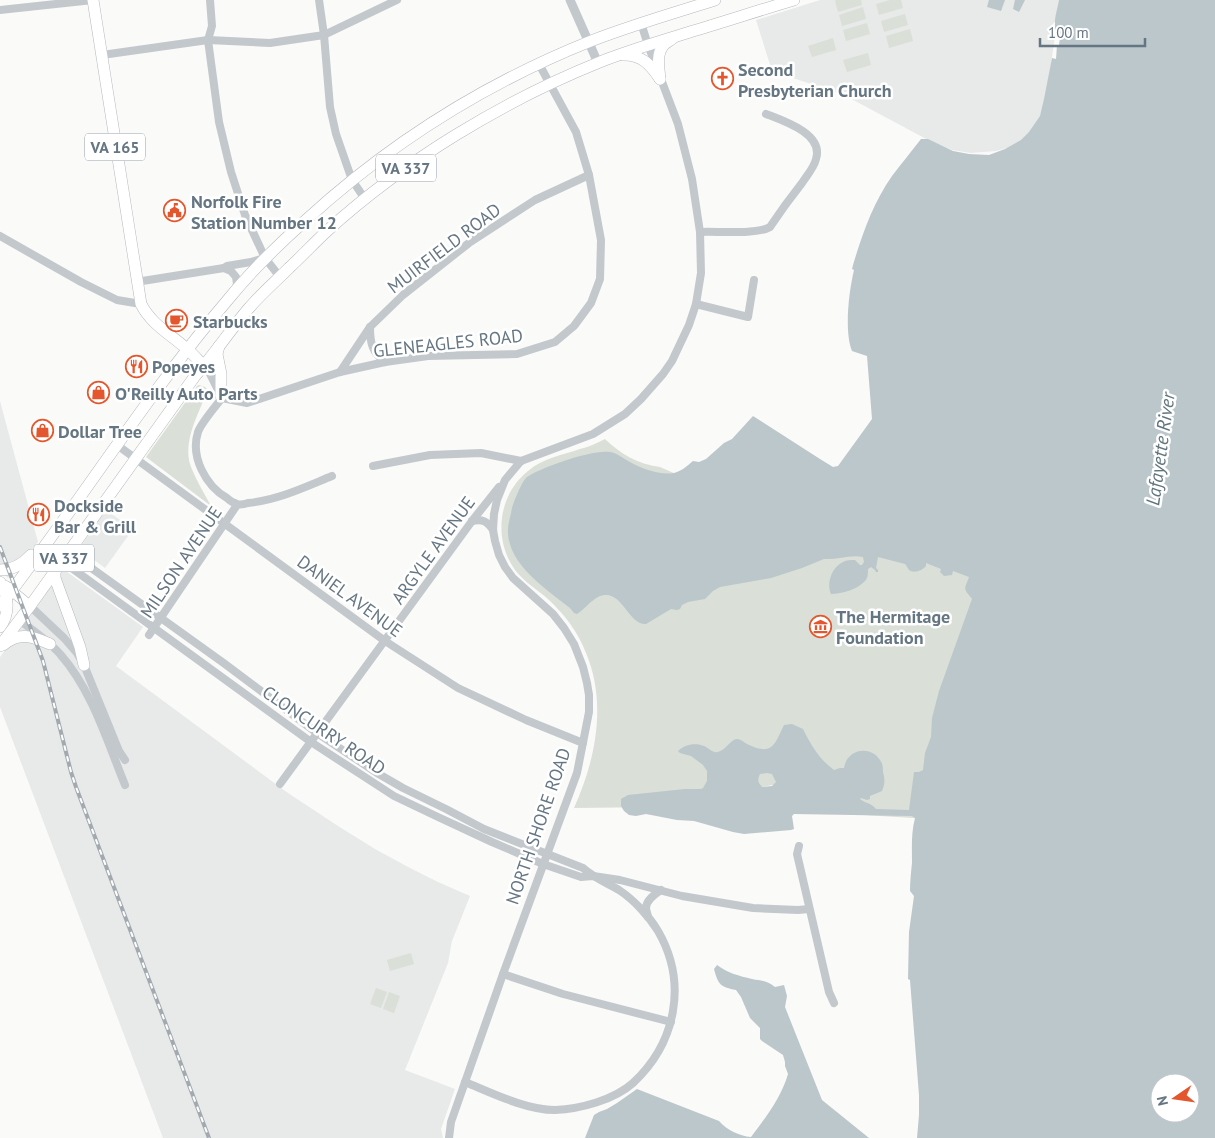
<svg xmlns="http://www.w3.org/2000/svg" width="1215" height="1138" viewBox="0 0 1215 1138" font-family="'PT Sans',sans-serif">
  <rect width="100%" height="100%" fill="#fafaf8"/>
  <g fill="#e8e9e9">
    <path d="M820 0H1060L1042 128 1010 147 996 151 971 153 952 150 930 141 844 95 772 71 756 20Z"/>
    <path d="M0 401 38 542 8 578 0 570Z"/>
    <path d="M106 510 133 529 105 568 79 549Z"/>
    <path d="M63 569 143 627 116 666 288 793 338 826 375 849 410 868 438 882 470 896 452 941 448 963 405 1070 455 1089 441 1129 443 1138H163L0 707V657Z"/>
  </g>
  <g fill="#dadfd7">
    <path d="M836 0H861L862 5 838 12 835 1Z"/>
    <path d="M890 0H901L903 8 879 15 876 4Z"/>
    <path d="M863 7 866 19 842 26 839 15Z"/>
    <path d="M905 14 908 25 884 32 881 21Z"/>
    <path d="M867 23 870 34 846 41 843 30Z"/>
    <path d="M910 29 913 41 889 48 886 36Z"/>
    <path d="M833 38 836 50 812 57 808 46Z"/>
    <path d="M868 53 871 65 847 72 843 60Z"/>
    <path d="M199 385 205 387 207 389V392C198 415 182 442 191 467 196 480 204 493 211 506L146 457 197 386Z"/>
    <path d="M605 439C621 454 637 464 660 467L851 551 1139 542 930 819 830 813 783 783 659 807 574 808C596 759 607 703 586 653 578 632 565 615 549 600 538 590 524 582 515 570 493 539 498 495 528 471 543 458 562 455 580 449 589 447 597 443 605 439Z"/>
    <path d="M411 953 414 964 390 971 387 960Z"/>
    <path d="M376 988 387 992 381 1008 370 1004Z"/>
    <path d="M389 992 400 996 394 1013 383 1009Z"/>
  </g>
  <g fill="#bbc7cb" fill-rule="evenodd">
    <path d="M989 0H1005L1001 11 987 7Z"/>
    <path d="M1015 0H1025L1019 12 1013 9Z"/>
    <path d="M1059 0H1215V1138H917L919 1115V1095L910 980 908 979 909 932 914 896 910 891C910 882 911 872 912 863 912 848 911 833 915 818L912 816 794 814 792 816 794 829 791 830 744 834 733 832 694 821 677 820 646 814 636 816 629 815 624 811 621 806V799L628 795 685 789H701L703 788 707 781V771L703 765 691 756 680 753 678 751C684 745 695 742 704 746 709 748 712 753 718 752 726 750 731 739 737 739 740 739 744 742 747 744 772 756 774 746 784 725L792 724 803 729C811 745 819 759 834 770L840 768H844C847 749 870 745 880 760 883 764 883 768 883 772 885 780 885 784 882 791L870 796V799L867 800 861 798 860 799C866 804 870 802 876 809L909 810 914 772H919L923 770 925 753 931 737 932 718 939 691 972 599C963 587 964 591 969 577L953 571 952 575 944 576 940 572 941 569 926 563V566C923 570 914 574 909 570 909 570 906 565 905 564L878 557 876 568 878 570V572H876L875 570 871 567 868 569C868 573 868 578 865 581 858 589 842 594 831 594 826 583 832 567 843 562 847 560 851 560 855 560L860 565H862L864 562 863 557C851 554 837 560 824 559L802 568 771 578 720 587 713 591 705 599 688 602 682 605 680 609 677 610 671 609 646 624C627 625 622 586 598 597 590 601 585 609 577 614L574 613 570 608C546 589 507 564 508 530 508 523 511 515 512 508 514 501 522 481 527 477 542 467 593 449 610 452 617 453 624 459 630 462 641 469 665 477 677 472 683 470 688 465 693 461L699 462 706 459 724 443 732 439 753 416 820 459 833 467 838 466 872 419 867 356 852 351C844 331 849 291 854 270L852 269 853 265C862 235 873 203 892 176 901 164 911 152 921 139H928L953 151 969 154 989 155 1005 149 1021 140 1029 132 1040 116 1044 99 1052 58 1056 59 1057 45H1059L1060 38C1050 29 1057 12 1059 0ZM767 773 772 774 776 782 772 786 762 787C758 782 757 780 760 774ZM1160 1083H1190V1113H1160Z"/>
    <path d="M717 965C728 973 739 976 752 979 761 981 767 980 775 987L784 985 787 996 785 1007 822 1100 869 1138H585L594 1115 599 1112 607 1109 617 1103 637 1089 719 1121C727 1130 739 1136 751 1137 766 1117 781 1098 788 1074L785 1066V1062L783 1055 762 1041 760 1039V1028L750 1018 741 997 736 990C721 987 718 985 714 969Z"/>
  </g>
  <g fill="none" stroke-linecap="round" stroke-linejoin="round">
    <defs>
      <path id="secondary" d="M6 586 30 606"/>
      <g id="primary">
        <path d="M93 0 141 304C151 324 170 334 187 349 193 354 198 360 204 366"/>
        <path d="M622 55C641 54 650 64 660 79"/>
        <path d="M660 79C659 68 656 55 663 46 665 43 670 41 673 38"/>
        <path d="M219 346 217 354 221 374V396"/>
        <path d="M0 570C13 570 22 565 31 555"/>
        <path d="M55 570V578L80 647 84 665"/>
        <path d="M0 582C9 596 10 614 0 627"/>
        <path d="M0 606C79 504 147 394 231 296 254 268 279 244 306 220 389 144 486 83 591 41 632 25 674 13 715 0"/>
        <path d="M3 645C20 631 33 637 50 644"/>
        <path d="M0 646 30 606 195 376C214 355 230 330 249 308 261 294 276 281 289 268 302 256 314 243 327 231 404 161 503 101 600 62 630 50 662 41 693 31 727 21 760 10 794 0"/>
      </g>
    </defs>
    <use href="#secondary" stroke="#b3babf" stroke-width="11"/>
    <use href="#primary" stroke="#b5babe" stroke-width="12"/>
    <g stroke="#c3c8cc" stroke-width="8">
      <path d="M210 0 212 26 208 40 219 122 231 172 245 215 265 258 280 277"/>
      <path d="M319 0 324 35 330 107 336 134 352 180 365 199"/>
      <path d="M0 10 93 0"/>
      <path d="M102 55 208 40 270 43 324 35 397 0"/>
      <path d="M700 232C716 231 757 235 770 227 780 212 791 197 802 183 807 175 814 168 816 159 824 134 784 121 766 114"/>
      <path d="M0 236 81 282 117 300 141 304"/>
      <path d="M224 268 231 271 236 277 237 284 235 289"/>
      <path d="M136 282 224 268 227 266 251 262 264 258"/>
      <path d="M696 304 748 317 754 280"/>
      <path d="M370 327C370 343 372 352 385 362"/>
      <path d="M204 366 209 372 220 394"/>
      <path d="M340 372 370 327 403 295 469 243 535 200 589 175"/>
      <path d="M222 398 247 403 340 372 385 362 428 356 517 354 555 342 574 326 591 303 600 279 601 240 589 175 576 132 539 64"/>
      <path d="M222 398C215 407 201 423 198 432 190 457 206 486 227 498 229 500 233 503 237 504 240 505 245 504 248 503 278 500 305 487 332 476"/>
      <path d="M117 445 385 641 458 688 526 720 583 743"/>
      <path d="M373 466 430 455 481 453 521 461"/>
      <path d="M472 521C483 519 487 521 493 530"/>
      <path d="M69 552 225 664 317 733 377 773 403 788 446 809 484 829 583 868C594 878 607 883 619 890 634 900 649 916 658 931 688 983 676 1043 633 1083 614 1100 580 1109 555 1110 526 1110 492 1093 465 1082"/>
      <path d="M62 561 311 742 394 796 438 817 492 842 543 864 581 877 593 876 620 880 682 896 753 908 798 910 809 909"/>
      <path d="M30 606 64 638 77 653 84 665 119 751 125 760"/>
      <path d="M19 620C33 630 49 641 60 654 92 690 107 741 125 785"/>
      <path d="M149 635 237 505"/>
      <path d="M280 784 472 521 499 487"/>
      <path d="M799 846 797 854 829 992 834 1003"/>
      <path d="M648 917C648 914 646 911 646 908 646 900 655 894 661 890"/>
      <path d="M503 974 563 994 671 1022"/>
      <path d="M449 1138 451 1122 503 974 577 773 589 712V695L587 683 583 667 574 644 564 628 553 614 513 578 505 567 499 555 495 541 493 530 494 514 497 500 505 480 521 461 593 434 625 414 641 399 663 374 672 361 689 325 696 304 701 273 700 232 692 179 678 124 648 45 641 23"/>
    </g>
    <path stroke="#c3c8cc" stroke-width="9" d="M570 0 598 63"/>
    <use href="#secondary" stroke="#fff" stroke-width="10"/>
    <use href="#primary" stroke="#fff" stroke-width="11"/>
    <defs>
      <path id="rail" d="M0 547 43 661 71 772 76 787 209 1138"/>
    </defs>
    <use href="#rail" stroke="#a2aab0" stroke-width="4"/>
    <use href="#rail" stroke="#fff" stroke-width="2" stroke-dasharray="5.5" stroke-linecap="butt"/>
  </g>
  <defs>
    <symbol id="church-ring" viewBox="-11 -11 22 22"><circle r="9.5" fill="#fff" stroke="#e4572e" stroke-width="1.5"/><path d="M-1.2-6h2.4v3.5h3.3v2.4h-3.3V6h-2.4V-.1h-3.3v-2.4h3.3Z" fill="#e4572e"/></symbol>
    <symbol id="civic-ring" viewBox="-11 -11 22 22"><circle r="9.5" fill="#fff" stroke="#e4572e" stroke-width="1.5"/><path d="M-.6-6.5H3V-4.5H.6V-3L4-1V1h2V6H-6V1h2V-1L-.6-3ZM-1.2 2.5V6h2.4V2.5Z" fill="#e4572e"/></symbol>
    <symbol id="cafe-ring" viewBox="-11 -11 22 22"><circle r="9.5" fill="#fff" stroke="#e4572e" stroke-width="1.5"/><path d="M-5.5-4.5H6V0H3Q3 3.5 0 3.5H-2.5Q-5.5 3.5-5.5 0ZM3-3.2v2h1.7v-2ZM-6 4.5H4V6H-6Z" fill="#e4572e"/></symbol>
    <symbol id="restaurant-ring" viewBox="-11 -11 22 22"><circle r="9.5" fill="#fff" stroke="#e4572e" stroke-width="1.5"/><path d="M-5-6h1v4h1v-4h1v4h1v-4h1v5L-1.5 .5V6h-2V.5L-5-1ZM5-6V6H3V1.5H1.5Q1.5-4 5-6Z" fill="#e4572e"/></symbol>
    <symbol id="shop-ring" viewBox="-11 -11 22 22"><circle r="9.5" fill="#fff" stroke="#e4572e" stroke-width="1.5"/><path d="M-5-2.5h2.3a2.7 3.5 0 0 1 5.4 0H5L5.5 6h-11ZM-1.5-2.5h3a1.5 2.3 0 0 0-3 0Z" fill="#e4572e"/></symbol>
    <symbol id="museum-ring" viewBox="-11 -11 22 22"><circle r="9.5" fill="#fff" stroke="#e4572e" stroke-width="1.5"/><path d="M0-6L6-3V-2H-6V-3ZM-5-1h2V3h-2ZM-1-1h2V3h-2ZM3-1h2V3H3ZM-6 4H6V6H-6Z" fill="#e4572e"/></symbol>
  </defs>
  <g fill-rule="evenodd">
    <use href="#church-ring" x="710" y="66" width="25" height="25"/>
    <use href="#civic-ring" x="162" y="198" width="25" height="25"/>
    <use href="#cafe-ring" x="164" y="308" width="25" height="25"/>
    <use href="#restaurant-ring" x="124" y="354" width="25" height="25"/>
    <use href="#shop-ring" x="86" y="380" width="25" height="25"/>
    <use href="#shop-ring" x="30" y="418" width="25" height="25"/>
    <use href="#restaurant-ring" x="26" y="502" width="25" height="25"/>
    <use href="#museum-ring" x="808" y="614" width="25" height="25"/>
  </g>
  <g text-anchor="middle" dominant-baseline="central" stroke-width="5" stroke-linejoin="round" paint-order="stroke">
    <g fill="#fff" stroke="#939fa8" stroke-width="1">
      <rect x="85" y="133.5" width="60" height="27" rx="4"/>
      <rect x="376" y="154.5" width="60" height="27" rx="4"/>
      <rect x="34" y="544.5" width="60" height="27" rx="4"/>
    </g>
    <g font-size="16" font-weight="bold" fill="#657683">
      <text x="115" y="147">VA 165</text>
      <text x="406" y="168">VA 337</text>
      <text x="64" y="558">VA 337</text>
    </g>
    <g font-size="18" font-weight="bold" fill="#657683" stroke="#fff" text-anchor="start">
      <text x="738" y="69">Second<tspan x="738" dy="21">Presbyterian Church</tspan></text>
      <text x="191" y="201">Norfolk Fire<tspan x="191" dy="21">Station Number 12</tspan></text>
      <text x="193" y="321">Starbucks</text>
      <text x="152" y="366">Popeyes</text>
      <text x="115" y="393">O'Reilly Auto Parts</text>
      <text x="58" y="431">Dollar Tree</text>
      <text x="54" y="505">Dockside<tspan x="54" dy="21">Bar &amp; Grill</tspan></text>
      <text x="836" y="616">The Hermitage<tspan x="836" dy="21">Foundation</tspan></text>
    </g>
    <g font-size="18" fill="#657683" stroke="#fff">
      <text transform="translate(444 248) rotate(-37)">MUIRFIELD ROAD</text>
      <text transform="translate(448 343) rotate(-6)">GLENEAGLES ROAD</text>
      <text transform="translate(433 550) rotate(-54)">ARGYLE AVENUE</text>
      <text transform="translate(181 562) rotate(-56)">MILSON AVENUE</text>
      <text transform="translate(350 596) rotate(36)">DANIEL AVENUE</text>
      <text transform="translate(324 730) rotate(34)">CLONCURRY ROAD</text>
      <text transform="translate(538 826) rotate(-71)">NORTH SHORE ROAD</text>
    </g>
    <g font-size="19" font-style="italic" fill="#60757c" stroke="#fff">
      <text transform="translate(1160 449) rotate(-82)">Lafayette River</text>
    </g>
  </g>
  <g transform="translate(1175 1098) rotate(257)"><circle r="24" fill="#ffffff" stroke="#c1c8cd"/>
  <path d="M0-4L9 19L0 12L-9 19Z" fill="#e4572e"/>
  <text y="-8" font-size="14" font-weight="bold" text-anchor="middle" fill="#657683">N</text>
  </g>
  <path d="M1040 38v8h105v-8" fill="none" stroke="#657683" stroke-width="2.5"/>
  <text x="1048" y="38" font-size="15" fill="#657683" stroke="#ffffff" stroke-width="4" paint-order="stroke">100 m</text>
</svg>
